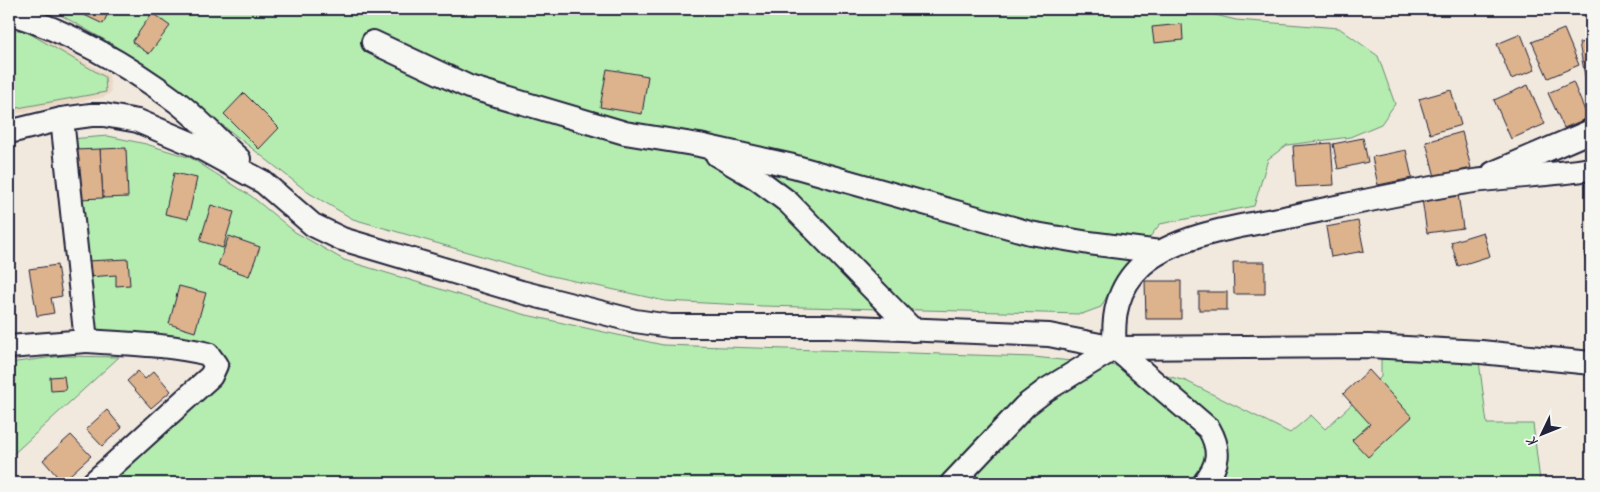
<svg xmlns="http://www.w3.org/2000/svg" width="1600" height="492" viewBox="0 0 1600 492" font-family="Caveat,sans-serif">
  <rect width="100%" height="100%" fill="#f1e9de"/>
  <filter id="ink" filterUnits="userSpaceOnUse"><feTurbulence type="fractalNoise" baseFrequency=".02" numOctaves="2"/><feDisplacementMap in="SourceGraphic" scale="10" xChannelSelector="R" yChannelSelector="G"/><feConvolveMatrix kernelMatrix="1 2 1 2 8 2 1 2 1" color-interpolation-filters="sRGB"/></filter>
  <g filter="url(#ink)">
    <path fill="#ebd9c6" d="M9 23 43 37 109 75 111 92 105 97 9 115Z"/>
    <g fill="#b5edb0" stroke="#6c8876">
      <path d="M50 9H1191L1236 20 1339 28 1378 56 1395 104 1381 124 1350 137 1287 145 1268 159 1254 206 1160 224 1114 283 1101 307 1082 314 763 306 665 301 547 275 353 219 309 193 198 106 112 44Z"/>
      <path d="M9 28 27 32 105 77 106 92 12 109 9 95Z"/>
      <path d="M108 136 146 144 191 158 251 196 295 232 344 260 522 314 663 345 1034 357 1136 368 1186 381 1290 433 1311 415 1325 429 1381 377V359L1479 361 1487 424H1533L1540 481 1533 483H110L222 381 231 363 202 342 94 333 70 139Z"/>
      <path d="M62 356 119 357 9 458V363Z"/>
    </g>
    <g fill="#dcb38d" stroke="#22223b">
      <path d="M82 9H110L103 24 80 13Z"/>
      <path d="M152 13 170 26 149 54 132 42Z"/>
      <path d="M1182 24 1183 40 1154 43 1152 27Z"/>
      <path d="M1564 29 1579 65 1548 78 1532 42Z"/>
      <path d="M1521 34 1535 70 1511 79 1497 44Z"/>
      <path d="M1591 41V74L1585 76 1579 43Z"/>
      <path d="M607 69 648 76 642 114 600 107Z"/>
      <path d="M1591 74V106L1585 76Z"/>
      <path d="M1573 82 1588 118 1564 128 1548 93Z"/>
      <path d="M1528 85 1545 124 1511 139 1494 100Z"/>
      <path d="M1451 90 1461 125 1430 134 1419 99Z"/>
      <path d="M244 93 279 128 259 149 224 114Z"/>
      <path d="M1462 132 1471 168 1435 177 1426 142Z"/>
      <path d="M1363 138 1368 162 1338 169 1333 144Z"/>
      <path d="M1331 143 1334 185 1296 187 1293 146Z"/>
      <path d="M126 148 128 197 103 198 100 149Z"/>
      <path d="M100 149 103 198 78 199 75 150Z"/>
      <path d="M1406 150 1412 178 1378 185 1372 157Z"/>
      <path d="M174 173 197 178 188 219 165 214Z"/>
      <path d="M1458 194 1463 228 1427 233 1422 199Z"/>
      <path d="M211 205 234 212 223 248 200 241Z"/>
      <path d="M1358 221 1364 251 1331 257 1326 227Z"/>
      <path d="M1483 232 1490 256 1458 266 1451 242Z"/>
      <path d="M229 236 260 247 249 276 218 265Z"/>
      <path d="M1591 251V284L1584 253Z"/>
      <path d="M128 259 130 285 116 286V275L88 277 87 261Z"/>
      <path d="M1233 262H1265V294H1234Z"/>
      <path d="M57 265 62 296 51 298 54 313 37 316 29 269Z"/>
      <path d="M1145 281H1181V319H1146Z"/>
      <path d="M179 286 206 293 195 332 169 324Z"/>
      <rect x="1199" y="292" width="28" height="18"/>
      <path d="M1369 370 1412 417 1368 457 1352 440 1370 424 1343 394Z"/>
      <path d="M138 371 145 379 154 371 171 391 151 408 127 381Z"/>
      <path d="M64 376 66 390 51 391 50 377Z"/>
      <path d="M107 410 122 428 102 446 86 429Z"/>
      <path d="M71 435 91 456 62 482 43 460Z"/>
    </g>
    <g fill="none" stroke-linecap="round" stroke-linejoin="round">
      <defs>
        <g id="minor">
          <path d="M9 13C68 31 128 65 177 102 199 119 218 140 239 159"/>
          <path d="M373 42 469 87 625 133 699 145 793 166 1030 233 1089 243 1160 252"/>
          <path d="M9 132 62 119 91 115H104L138 121 195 145 263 182 313 225 342 239 521 292 635 321 670 326H828L1049 335 1115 348 1369 346 1481 352 1591 363"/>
          <path d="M717 155 756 178 788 202 913 330"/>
          <path d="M1493 173 1591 131"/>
          <path d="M86 341C127 344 168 344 208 354L216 365 211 376 93 483"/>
          <path d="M9 347 86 341 62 119"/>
          <path d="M952 483 1025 406 1046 390 1115 348"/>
          <path d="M1204 483C1219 465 1221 450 1209 429L1115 348C1112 316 1117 288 1142 265 1175 235 1241 226 1284 218 1347 205 1411 190 1474 181 1513 176 1552 175 1591 169"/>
        </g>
      </defs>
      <use href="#minor" stroke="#22223b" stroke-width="26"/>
      <use href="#minor" stroke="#f6f6f2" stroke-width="22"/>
    </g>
  </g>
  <rect width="1600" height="492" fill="none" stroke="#f6f6f2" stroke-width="30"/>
  <rect x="15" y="15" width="1570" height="462" fill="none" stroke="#22223b" stroke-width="2" filter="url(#ink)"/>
  <g transform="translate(1542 434) rotate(227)" stroke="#f6f6f2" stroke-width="4" paint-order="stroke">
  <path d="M0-4L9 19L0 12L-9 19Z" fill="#22223b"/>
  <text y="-8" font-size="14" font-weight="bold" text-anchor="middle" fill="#22223b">K</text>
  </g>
</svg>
